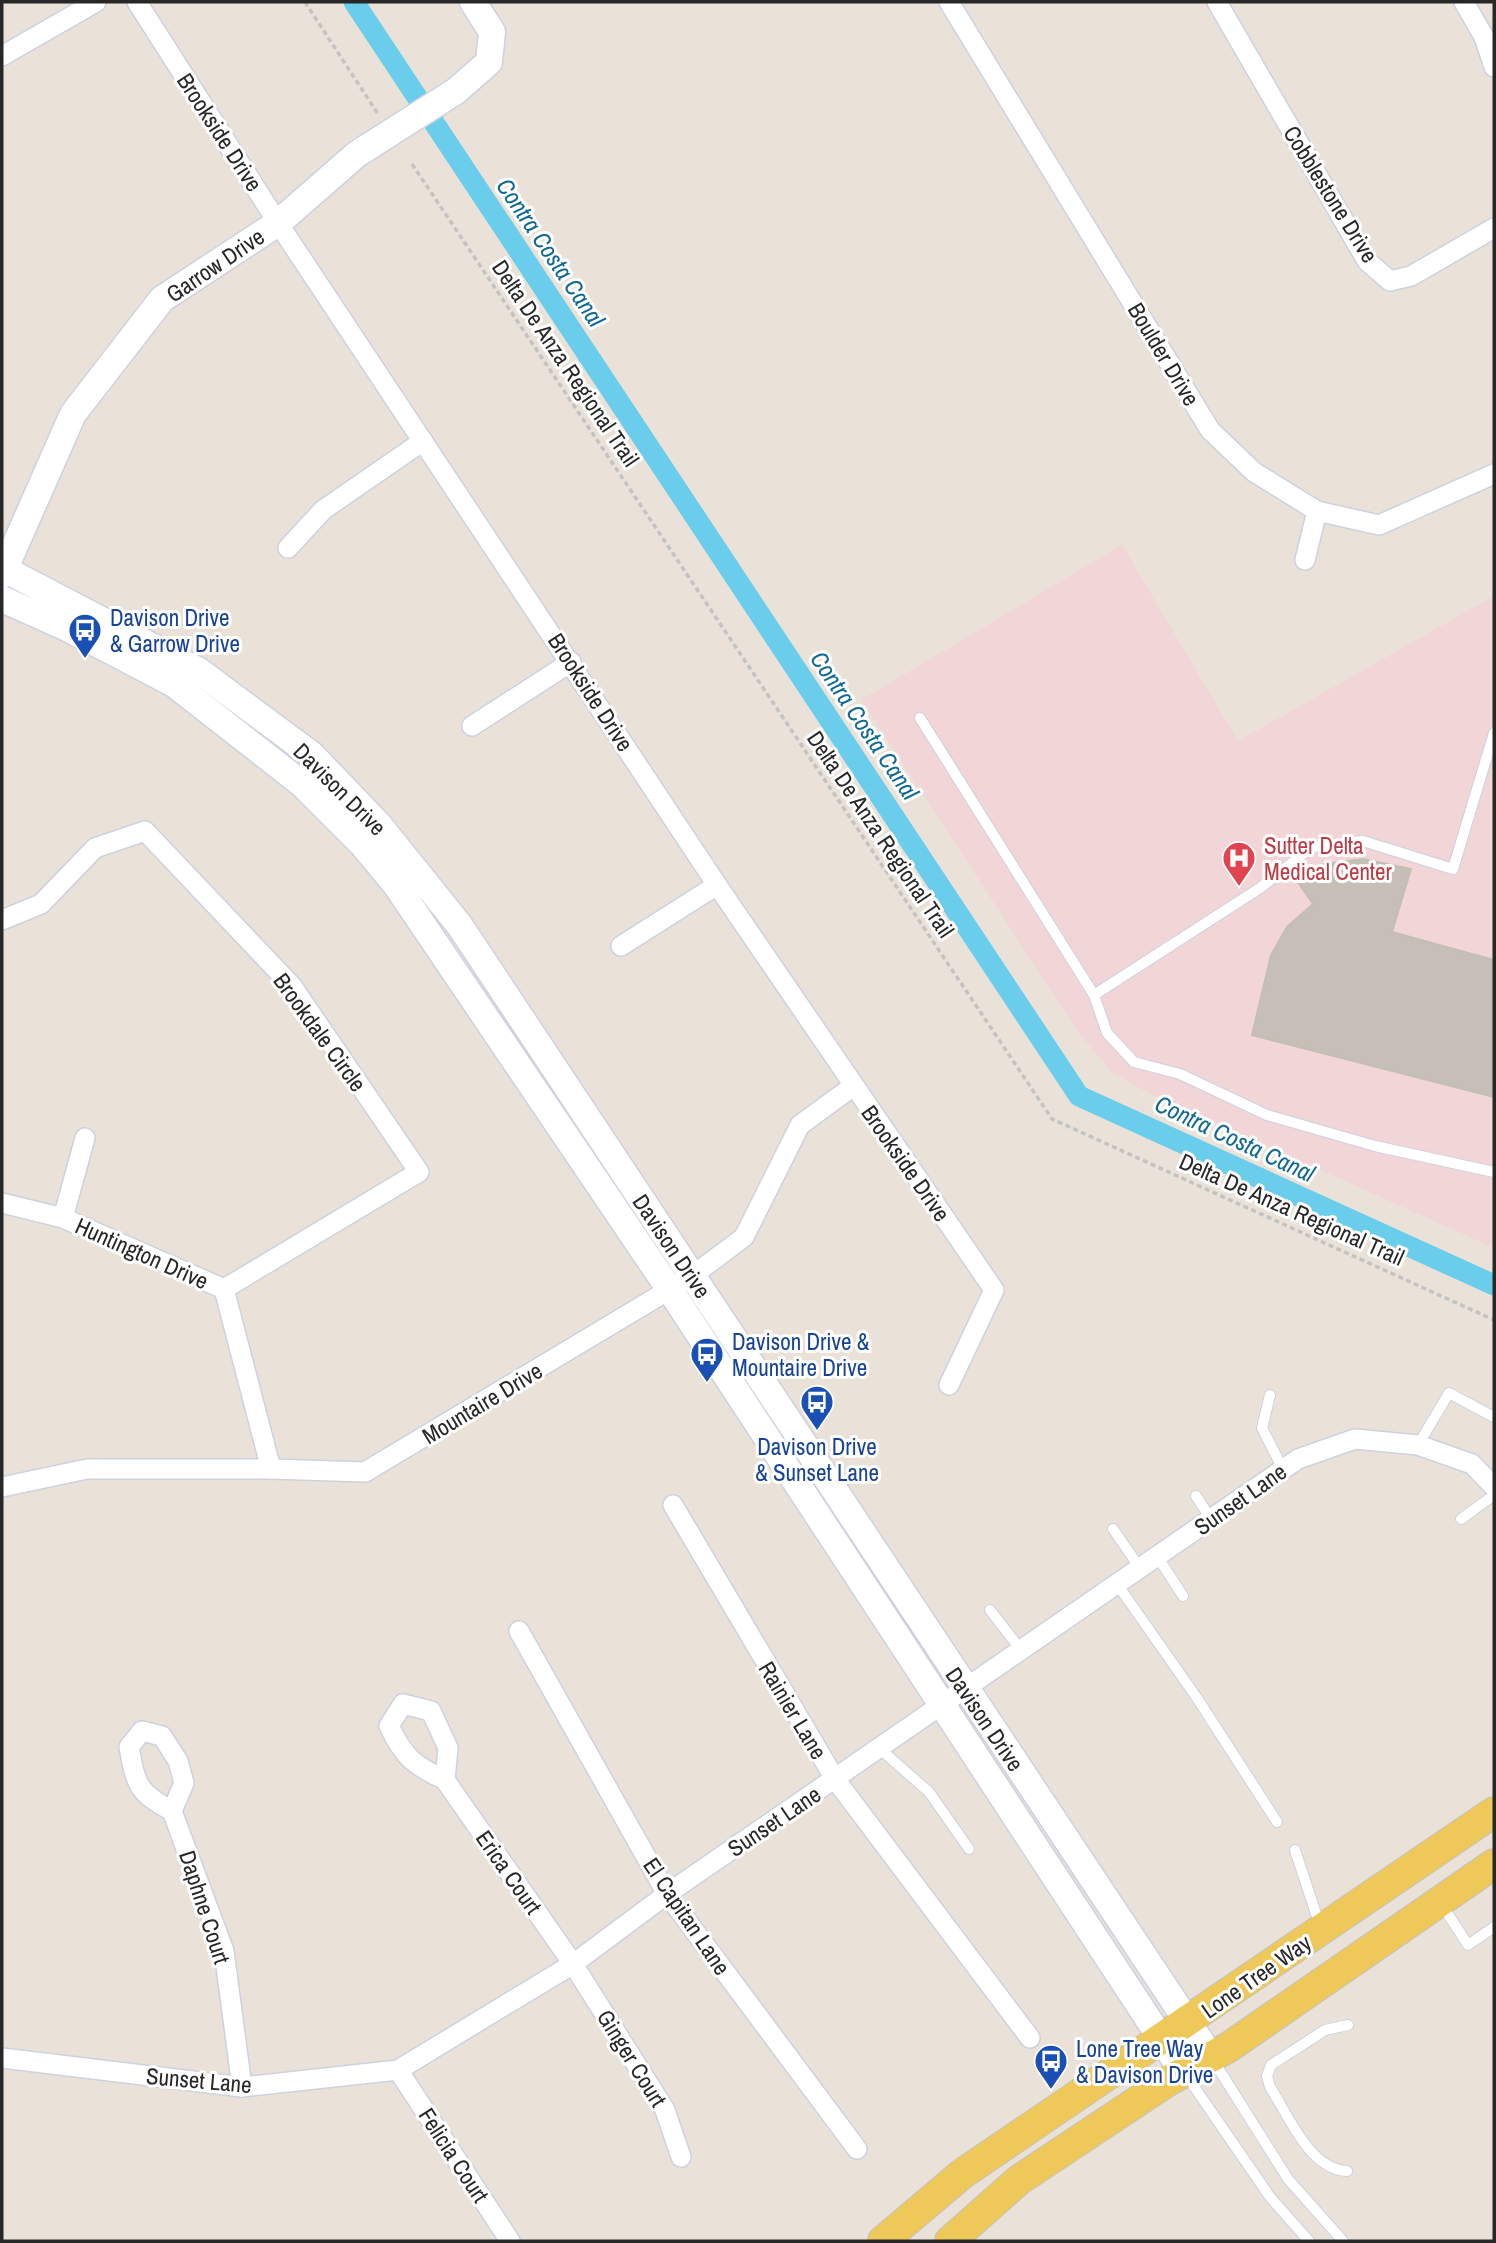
<svg xmlns="http://www.w3.org/2000/svg" width="1496" height="2243" viewBox="0 0 1496 2243" font-family="'Archivo Narrow',sans-serif">
  <rect width="100%" height="100%" fill="#eae2d8"/>
  <path fill="#f1d5d7" d="M1122 545 1238 741 1494 596V1248L1147 1092 1114 1074 1081 1036 861 700Z"/>
  <g fill="none" stroke-linecap="round" stroke-linejoin="round">
    <path stroke="#6acdec" stroke-width="21" d="M354 2 1079 1096 1494 1285"/>
  </g>
  <path fill="#c5bfb8" stroke="#c5beb2" stroke-width="2" d="M1363 859 1411 869 1392 932 1494 960V1097L1252 1035 1271 955 1287 927 1313 904 1295 878 1324 864Z"/>
  <g fill="none" stroke-linecap="round" stroke-linejoin="round">
    <defs>
      <g id="lane">
        <path d="M920 718 1094 995 1107 1033 1134 1062 1180 1074 1267 1115 1375 1146 1494 1172"/>
        <path d="M1094 995 1260 888 1312 847 1363 841 1453 869 1494 733"/>
        <path d="M1270 1395 1262 1428 1283 1469"/>
        <path d="M1418 1445 1449 1393 1494 1417"/>
        <path d="M1196 1496 1211 1519"/>
        <path d="M1461 1519 1494 1495"/>
        <path d="M1113 1529 1140 1568"/>
        <path d="M1157 1556 1183 1596"/>
        <path d="M1117 1584 1197 1698 1277 1822"/>
        <path d="M990 1610 1021 1650"/>
        <path d="M879 1748 929 1792 969 1849"/>
        <path d="M1295 1850 1320 1926"/>
        <path d="M1442 1905 1468 1945 1494 1927"/>
        <path d="M1213 2060 1288 2179 1343 2241"/>
        <path d="M1186 2075 1270 2197 1309 2241"/>
        <path d="M1347 2171C1309 2169 1289 2116 1270 2087L1267 2076 1271 2065 1325 2030 1348 2025"/>
      </g>
      <g id="street">
        <path d="M137 2 278 223 717 885 994 1290 949 1385"/>
        <path d="M949 2 1210 430 1254 472 1317 511 1379 525 1494 474"/>
        <path d="M1217 2 1367 261 1390 281 1411 276 1494 228"/>
        <path d="M1464 2 1484 37 1494 67"/>
        <path d="M2 56 96 2"/>
        <path d="M288 548 323 510 423 441"/>
        <path d="M1305 560 1317 511"/>
        <path d="M472 726 571 662"/>
        <path d="M2 920 41 904 95 848 145 831 292 986 419 1172 224 1289"/>
        <path d="M621 946 717 885"/>
        <path d="M2 1203 63 1218 224 1289 271 1469"/>
        <path d="M63 1218 85 1138"/>
        <path d="M2 1487 87 1469H271L365 1472 692 1276 744 1237 800 1125 852 1087"/>
        <path d="M673 1505 835 1779 1030 2038"/>
        <path d="M519 1631 667 1894 857 2149"/>
        <path d="M445 1780 448 1748 431 1711 403 1704 389 1726C404 1757 413 1765 445 1780L573 1964 665 2110 681 2157"/>
        <path d="M172 1811 184 1783 178 1761 162 1736 142 1731 129 1747C136 1785 137 1792 172 1811L224 1951 242 2087"/>
        <path d="M2 2058 242 2087 398 2070 573 1964 667 1894 1298 1459 1355 1439 1418 1445 1472 1464 1494 1487"/>
        <path d="M398 2070 510 2241"/>
      </g>
      <g id="secondary">
        <path d="M2 568 199 671 312 755 379 825 460 926 1211 2057"/>
        <path d="M2 575 73 414 162 299 278 223 357 154 456 91 489 62 492 32 473 2"/>
        <path d="M2 599 67 628 174 684 302 784 362 844 396 885 670 1290 1183 2072"/>
      </g>
      <g id="primary">
        <path d="M883 2241 962 2174 1494 1812"/>
        <path d="M950 2241 1019 2180 1168 2081 1229 2047 1494 1864"/>
      </g>
    </defs>
    <use href="#lane" stroke="#cdd1e0" stroke-width="12"/>
    <use href="#street" stroke="#cdd1e0" stroke-width="22"/>
    <use href="#secondary" stroke="#cdd1e0" stroke-width="29"/>
    <use href="#primary" stroke="#c3c3c3" stroke-width="32"/>
    <g stroke="#c3c3c3" stroke-width="3.5" stroke-dasharray="5 3.5" stroke-linecap="butt">
      <path d="M305 2 378 114"/>
      <path d="M412 164 1052 1119 1494 1320"/>
    </g>
    <use href="#lane" stroke="#fff" stroke-width="10"/>
    <use href="#street" stroke="#fff" stroke-width="19"/>
    <use href="#secondary" stroke="#fff" stroke-width="26"/>
    <use href="#primary" stroke="#eec858" stroke-width="30"/>
  </g>
  <defs>
    <symbol id="bus-pin" viewBox="-11 -11 22 30"><path d="M0 17L-7.5 6A9.5 9.5 0 1 1 7.5 6Z" fill="#1a4fb4" stroke="#fff"/><path d="M-5-6H5V4H4V6H2V4H-2V6H-4V4H-5ZM-3.5-4V0h7V-4ZM-3.5 1.2v1.5H-2V1.2ZM2 1.2v1.5H3.5V1.2Z" fill="#fff"/></symbol>
    <symbol id="hospital-pin" viewBox="-11 -11 22 30"><path d="M0 17L-7.5 6A9.5 9.5 0 1 1 7.5 6Z" fill="#e0444e" stroke="#fff"/><path d="M-5-5h3v3.5h4V-5h3V5h-3V1.5h-4V5h-3Z" fill="#fff"/></symbol>
  </defs>
  <g fill-rule="evenodd">
    <use href="#bus-pin" x="66" y="611" width="38" height="52"/>
    <use href="#hospital-pin" x="1220" y="839" width="38" height="52"/>
    <use href="#bus-pin" x="688" y="1335" width="38" height="52"/>
    <use href="#bus-pin" x="798" y="1383" width="38" height="52"/>
    <use href="#bus-pin" x="1032" y="2042" width="38" height="52"/>
  </g>
  <g text-anchor="middle" dominant-baseline="central" stroke-width="6" stroke-linejoin="round" paint-order="stroke">
    <g font-size="23" fill="#272727" stroke="#fff">
      <text transform="translate(220 132) rotate(57)">Brookside Drive</text>
      <text transform="translate(1331 194) rotate(58)">Cobblestone Drive</text>
      <text transform="translate(215 265) rotate(-34)">Garrow Drive</text>
      <text transform="translate(1164 354) rotate(59)">Boulder Drive</text>
      <text transform="translate(566 363) rotate(56)">Delta De Anza Regional Trail</text>
      <text transform="translate(591 692) rotate(57)">Brookside Drive</text>
      <text transform="translate(340 789) rotate(45)">Davison Drive</text>
      <text transform="translate(881 834) rotate(56)">Delta De Anza Regional Trail</text>
      <text transform="translate(320 1032) rotate(54)">Brookdale Circle</text>
      <text transform="translate(906 1163) rotate(55)">Brookside Drive</text>
      <text transform="translate(1292 1209) rotate(24)">Delta De Anza Regional Trail</text>
      <text transform="translate(672 1246) rotate(56)">Davison Drive</text>
      <text transform="translate(142 1253) rotate(24)">Huntington Drive</text>
      <text transform="translate(482 1403) rotate(-31)">Mountaire Drive</text>
      <text transform="translate(1240 1499) rotate(-35)">Sunset Lane</text>
      <text transform="translate(793 1710) rotate(59)">Rainier Lane</text>
      <text transform="translate(985 1719) rotate(56)">Davison Drive</text>
      <text transform="translate(774 1821) rotate(-34)">Sunset Lane</text>
      <text transform="translate(509 1872) rotate(55)">Erica Court</text>
      <text transform="translate(205 1907) rotate(72)">Daphne Court</text>
      <text transform="translate(687 1916) rotate(56)">El Capitan Lane</text>
      <text transform="translate(1256 1976) rotate(-35)">Lone Tree Way</text>
      <text transform="translate(632 2058) rotate(58)">Ginger Court</text>
      <text transform="translate(199 2080) rotate(5)">Sunset Lane</text>
      <text transform="translate(454 2155) rotate(57)">Felicia Court</text>
    </g>
    <g font-size="23" fill="#164399" stroke="#fff" text-anchor="start">
      <text x="110" y="617">Davison Drive<tspan x="110" dy="26">&amp; Garrow Drive</tspan></text>
      <text x="732" y="1341">Davison Drive &amp;<tspan x="732" dy="26">Mountaire Drive</tspan></text>
      <text x="817" y="1446" text-anchor="middle">Davison Drive<tspan x="817" dy="26">&amp; Sunset Lane</tspan></text>
      <text x="1076" y="2048">Lone Tree Way<tspan x="1076" dy="26">&amp; Davison Drive</tspan></text>
    </g>
    <g font-size="23" fill="#be3a42" stroke="#fff" text-anchor="start">
      <text x="1264" y="845">Sutter Delta<tspan x="1264" dy="26">Medical Center</tspan></text>
    </g>
    <g font-size="24" font-style="italic" fill="#0e6894" stroke="#fff">
      <text transform="translate(551 252) rotate(56)">Contra Costa Canal</text>
      <text transform="translate(865 725) rotate(56)">Contra Costa Canal</text>
      <text transform="translate(1235 1138) rotate(25)">Contra Costa Canal</text>
    </g>
  </g>
  <rect width="1496" height="2243" fill="none" stroke="#272727" stroke-width="7"/>
</svg>
